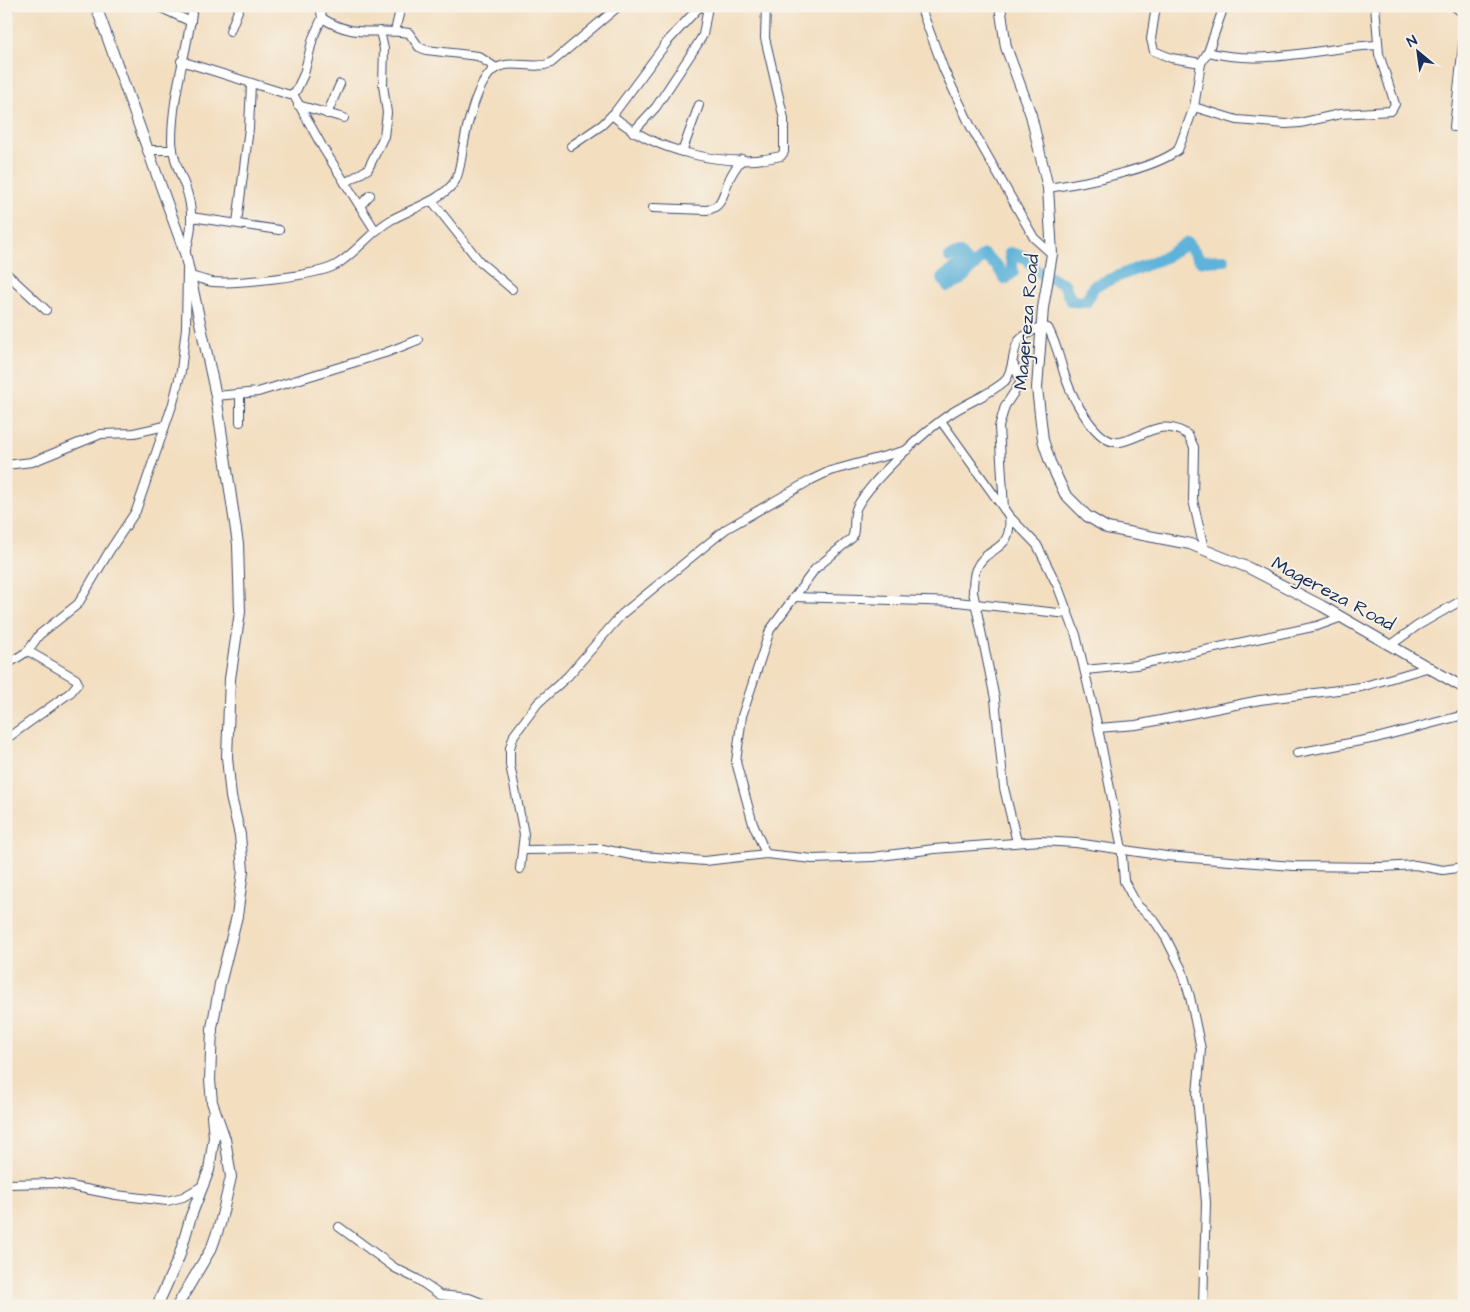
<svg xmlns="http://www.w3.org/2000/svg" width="1470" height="1312" viewBox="0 0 1470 1312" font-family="'Architects Daughter',sans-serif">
  <rect width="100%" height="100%" fill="#f7f3e8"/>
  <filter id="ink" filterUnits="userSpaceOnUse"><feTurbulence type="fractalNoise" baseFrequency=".02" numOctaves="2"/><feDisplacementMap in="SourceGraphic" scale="10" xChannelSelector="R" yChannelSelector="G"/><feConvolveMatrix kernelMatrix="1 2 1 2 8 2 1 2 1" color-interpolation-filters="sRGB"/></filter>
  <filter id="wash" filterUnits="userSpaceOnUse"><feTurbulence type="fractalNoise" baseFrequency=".0096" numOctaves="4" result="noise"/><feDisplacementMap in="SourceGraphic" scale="20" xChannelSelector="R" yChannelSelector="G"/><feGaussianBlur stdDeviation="1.12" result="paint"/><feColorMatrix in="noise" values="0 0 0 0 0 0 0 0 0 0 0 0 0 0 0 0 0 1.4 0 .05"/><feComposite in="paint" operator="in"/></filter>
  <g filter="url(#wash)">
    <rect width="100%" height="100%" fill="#f3dec0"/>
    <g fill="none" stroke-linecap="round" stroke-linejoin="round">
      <path stroke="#5eb3da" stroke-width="12" d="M950 257 960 254 966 262 942 278 948 286 959 281 984 255 998 267 1005 279 1013 272 1010 253 1027 258 1036 271 1064 284 1071 301 1086 302 1094 286 1165 257 1187 243 1201 261 1224 260"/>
    </g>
  </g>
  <g filter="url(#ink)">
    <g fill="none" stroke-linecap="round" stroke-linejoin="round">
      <defs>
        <g id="minor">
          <path d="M157 6 191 22"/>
          <path d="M920 6 944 70 971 127 1034 238 1052 254"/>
          <path d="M1156 6 1151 39 1154 51 1171 58 1201 63"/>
          <path d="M1454 6 1464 14"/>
          <path d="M6 8 11 6"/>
          <path d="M322 18C355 39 373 28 409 33L419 47 426 50 478 56 496 68"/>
          <path d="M230 31 240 6"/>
          <path d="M395 31 401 6"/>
          <path d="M1208 52C1265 67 1320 47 1378 45"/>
          <path d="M181 61 290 95 296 91 304 74 313 38 322 18 320 6"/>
          <path d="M293 94 323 148 375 230"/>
          <path d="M298 105 344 118"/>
          <path d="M1194 107 1237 120 1286 124 1300 123 1340 114 1391 111 1395 104 1379 54 1375 6"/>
          <path d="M327 114 340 84"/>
          <path d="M612 115C654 152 727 169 781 156L784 152V119L765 38 766 6"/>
          <path d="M1454 127 1464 35"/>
          <path d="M633 132 656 107 697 45 703 35 708 6"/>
          <path d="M571 146 602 125 615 112 667 42 700 6"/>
          <path d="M149 150H173"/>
          <path d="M682 152 699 105"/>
          <path d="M345 183 368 169 384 136 387 113 383 85 384 49 380 31"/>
          <path d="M1048 188C1081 183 1153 170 1178 150L1194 107 1201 63 1208 52 1224 6"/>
          <path d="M432 201 480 262 512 289"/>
          <path d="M360 206 370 195"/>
          <path d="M653 208 707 210C723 207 723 193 729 180 732 172 737 166 742 159"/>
          <path d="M191 217 279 230"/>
          <path d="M237 223 249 128 251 84"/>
          <path d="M185 253C193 231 193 207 185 186 179 171 173 158 172 142 172 93 187 53 193 6"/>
          <path d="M6 273 46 310"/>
          <path d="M191 276C198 278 206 281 213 282 236 284 317 276 336 265 356 253 370 232 391 220 410 209 443 200 455 181 460 172 461 158 463 148 466 128 476 86 492 71 508 57 533 71 551 63L619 6"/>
          <path d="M240 395V422"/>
          <path d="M216 396 258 392 385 353 418 340"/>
          <path d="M941 421 1009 516 1037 545 1058 587 1076 635 1098 728 1121 844 1124 881 1137 905 1154 920 1166 938 1182 970 1190 997 1201 1049 1197 1095 1206 1203 1203 1306"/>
          <path d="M6 465 32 462 101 434 134 433 165 426"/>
          <path d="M1004 509 999 427 1005 406 1021 382 1014 365"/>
          <path d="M1009 516C1013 554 987 544 976 569 973 576 973 585 973 592L995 699 1004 788 1017 842"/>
          <path d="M794 597 957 602 1068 614"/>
          <path d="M1391 645 1417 626 1464 599"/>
          <path d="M6 665 28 651 39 635 78 604 110 550 136 511 173 403 181 371 186 328 187 271"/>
          <path d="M1085 670 1136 665 1317 626 1342 617"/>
          <path d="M1098 728 1136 725 1260 700 1361 687 1430 667"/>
          <path d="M6 739 71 692 78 683 76 679 28 651"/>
          <path d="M1297 753 1376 738 1464 715"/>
          <path d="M524 850 603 849 631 855 705 861 766 854 813 859 873 857 934 849 1041 841 1076 843 1166 856 1293 866 1383 867 1415 865 1443 870 1464 867"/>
          <path d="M766 854 753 824 736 762 742 716 770 630 815 569 852 538C857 527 851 516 858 505 874 478 923 432 950 414 968 402 989 395 1005 381 1015 367 1011 355 1018 342 1022 335 1035 330 1041 326L1048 328C1057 344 1060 362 1066 379 1072 397 1097 446 1120 442 1143 438 1161 416 1188 435L1194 447 1193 500 1204 549"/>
          <path d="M520 869 524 834 510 765V748L514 735 538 703 568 676 622 614 726 529 811 480 830 471 907 450"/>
          <path d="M6 1184 55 1183 116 1195 167 1201 183 1197 204 1185"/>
          <path d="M339 1227 395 1268 417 1279 440 1295 469 1298 489 1306"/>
        </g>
        <g id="tertiary">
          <path d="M96 6 185 253 216 396 238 544 240 612 230 679 227 757 231 797 240 835 243 871 237 916 220 984 212 1028 210 1080 212 1102 225 1139 231 1177 220 1224 212 1247 177 1306"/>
          <path d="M1000 6 1006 47 1031 115 1048 188 1052 254 1043 308 1037 388 1043 440 1050 462 1065 494 1087 516 1107 528 1190 544 1249 568 1322 606 1464 688"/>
          <path d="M157 1306 179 1257 191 1216 209 1170 214 1137 212 1116"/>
        </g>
      </defs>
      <use href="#minor" stroke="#3b496d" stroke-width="10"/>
      <use href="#tertiary" stroke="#3b496d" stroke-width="12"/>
      <use href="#minor" stroke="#fff" stroke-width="8"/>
      <use href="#tertiary" stroke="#fff" stroke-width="10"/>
    </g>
  </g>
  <g text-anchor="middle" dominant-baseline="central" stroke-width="4" stroke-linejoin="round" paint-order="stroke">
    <g font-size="19" fill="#1b2f5e" stroke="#f7f3e8">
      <text transform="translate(1027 322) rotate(-85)">Magereza Road</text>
      <text transform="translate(1333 594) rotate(28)">Magereza Road</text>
    </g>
  </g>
  <rect width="1470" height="1312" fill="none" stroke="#f7f3e8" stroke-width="25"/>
  <g transform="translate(1418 52) rotate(331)" stroke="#f7f3e8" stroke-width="4" paint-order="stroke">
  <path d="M0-4L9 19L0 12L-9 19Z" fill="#1b2f5e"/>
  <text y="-8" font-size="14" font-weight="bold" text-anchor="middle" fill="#1b2f5e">N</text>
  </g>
</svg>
